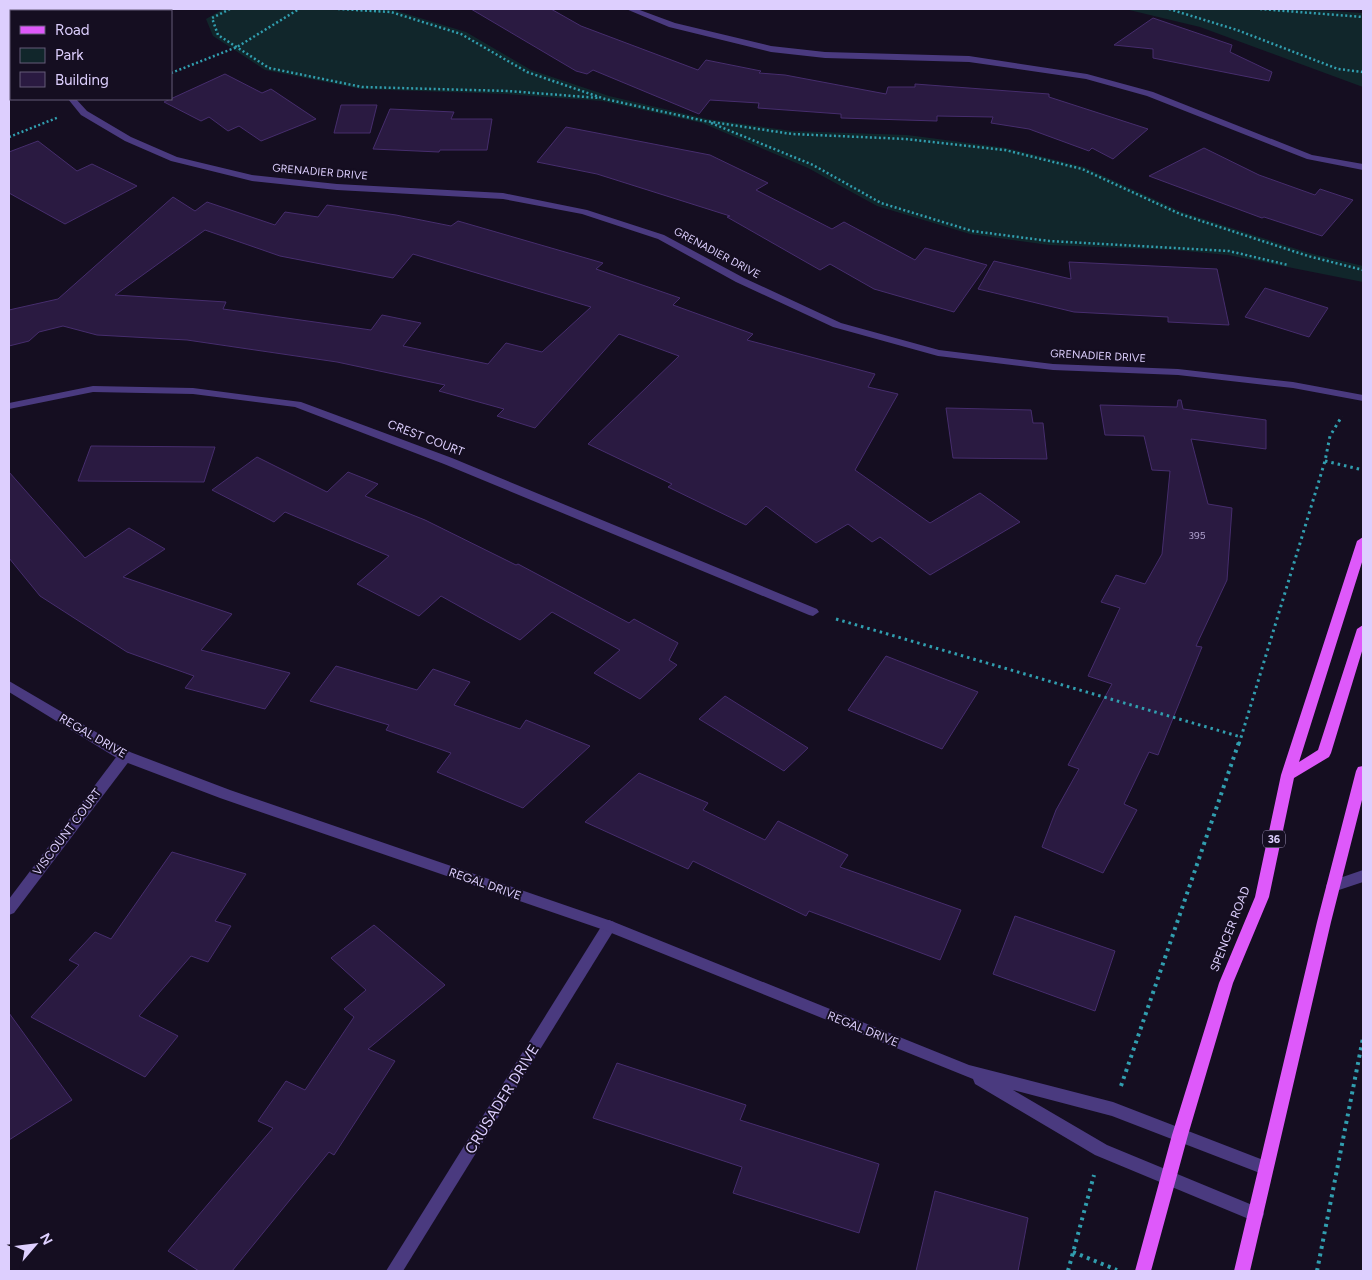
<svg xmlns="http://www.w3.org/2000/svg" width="1372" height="1280" viewBox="0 0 1372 1280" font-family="Figtree,sans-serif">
  <rect width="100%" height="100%" fill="#150e21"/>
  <g fill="#11262b">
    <path d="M223 9 394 10 466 32 531 70 609 96 707 119 792 131 907 135 1007 148 1084 167 1182 212 1309 253 1363 266V282L1228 255 1174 250 1049 245 970 234 877 206 808 168 702 123 602 101 506 94 361 89 265 70 213 36 206 19Z"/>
    <path d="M1125 9H1301L1363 13V87L1200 27Z"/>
  </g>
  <g fill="#2a1a41" stroke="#462d6d" fill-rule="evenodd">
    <path d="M471 9H551L581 26 698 70 706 60 761 71 759 73 785 75 886 94 888 87H915V84L1049 94V97L1148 129 1113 159 1092 148 1089 151 1029 129 991 123 993 117 937 116V121L841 118V114L758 108 759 103 710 100 699 114 593 70 587 74 576 71Z"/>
    <path d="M1153 18 1232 45 1230 52 1272 72 1269 81 1153 58V49L1114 45Z"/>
    <path d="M225 74 262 93 271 89 316 119 261 141 239 126 228 131 209 117 201 121 164 102Z"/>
    <path d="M341 105H377L370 133H334Z"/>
    <path d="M390 109 454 112 451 119H492L487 150H440L439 152 373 149Z"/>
    <path d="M566 127 710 155 768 183 756 190 832 229 844 222 915 260 925 248 987 265 954 312 874 289 830 264 820 270 727 217 730 216 597 174 537 162Z"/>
    <path d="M38 141 77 171 92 164 137 186 65 224 9 193V152Z"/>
    <path d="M1204 148 1259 175 1315 195 1320 189 1353 200 1322 236 1264 217 1262 218 1149 176Z"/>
    <path d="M173 197 195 211 207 202 275 225 285 212 318 217 327 205 396 215 451 226 458 221 603 263 596 269 680 298 673 305 753 334 747 340 875 374 868 387 898 394 855 470 930 523 980 493 1020 522 930 575 880 537 872 542 848 524 816 543 766 506 746 525 668 487 672 484 588 444 679 356 619 334 535 428 497 416 504 409 439 391 445 385 337 362 187 340 97 335 63 326 39 332 29 341 9 346V310L58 299ZM205 230 280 256 393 278 413 254 591 307 542 352 506 343 488 364 403 346 421 323 382 315 371 330 223 309 226 302 115 295Z"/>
    <path d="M994 261 1071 279 1069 262 1217 269 1229 325 1168 322V317L1074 312 978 289Z"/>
    <path d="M1265 288 1328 308 1309 337 1245 317Z"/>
    <path d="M1178 400H1181L1183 409 1266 420V449L1191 439 1208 504 1232 508 1227 580 1196 646 1202 647 1158 755 1149 752 1124 804 1137 810 1103 873 1042 847 1056 810 1079 769 1068 765 1112 684 1088 676 1120 608 1101 602 1116 575 1145 584 1162 554 1170 471 1152 470 1144 436 1105 435 1100 405 1177 407Z"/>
    <path d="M946 408 1031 410 1033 423H1043L1047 459 953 458Z"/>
    <path d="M91 446 215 447 204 482 78 481Z"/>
    <path d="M257 457 327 492 348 472 378 484 365 496 425 520 516 565 518 564 629 623 634 619 678 643 669 660 677 665 640 699 594 673 620 650 552 612 520 640 441 596 419 616 357 584 389 556 285 512 274 522 212 490Z"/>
    <path d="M9 472 85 558 129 528 165 549 123 577 232 614 201 650 290 673 265 709 185 688 194 676 127 652 40 596 9 558Z"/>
    <path d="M886 656 978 692 942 749 848 710Z"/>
    <path d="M336 666 417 690 433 669 470 682 454 705 520 729 526 720 590 746 523 808 437 772 451 753 386 730 389 725 310 701Z"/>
    <path d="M725 696 808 748 784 771 699 719Z"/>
    <path d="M639 773 708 803 703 810 765 840 778 821 848 855 840 867 961 910 940 960 809 911 806 916 693 861 688 869 585 822Z"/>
    <path d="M172 852 246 874 215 921 231 926 208 962 191 956 139 1016 178 1036 145 1077 31 1017 79 965 69 960 95 932 111 939Z"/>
    <path d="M1015 916 1115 951 1095 1011 993 974Z"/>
    <path d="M374 925 445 985 368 1049 395 1061 334 1155 329 1152 232 1271H199L168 1251 273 1128 258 1121 286 1081 305 1090 354 1017 344 1009 366 990 331 958Z"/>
    <path d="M9 1013 72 1100 9 1140Z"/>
    <path d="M617 1063 746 1105 740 1120 879 1164 859 1233 733 1193 742 1167 593 1118Z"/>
    <path d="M935 1191 1028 1218 1018 1271H916Z"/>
  </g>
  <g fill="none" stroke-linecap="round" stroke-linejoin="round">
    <g stroke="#319eaf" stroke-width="2.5" stroke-dasharray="2 2.5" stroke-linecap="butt">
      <path d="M230 9 212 18 218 35 269 68 362 87 508 91 599 98"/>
      <path d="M338 9 391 12 461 34 527 72 605 99 705 121 792 134 906 139 1005 150 1082 169 1180 214 1308 256 1363 270"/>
      <path d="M1169 9 1237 30 1338 69 1363 72"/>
      <path d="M1260 9 1363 17"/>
      <path d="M171 73 237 47 299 9"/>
      <path d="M711 123 813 165 881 203 972 231 1049 241 1229 251 1288 265"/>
      <path d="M9 137 59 117"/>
    </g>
    <g stroke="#319eaf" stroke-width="3" stroke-dasharray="2.5 4" stroke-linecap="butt">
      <path d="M1325 461 1363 470"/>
      <path d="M836 619 1241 737"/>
      <path d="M1239 744 1325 461 1330 436 1342 416"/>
    </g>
    <g stroke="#319eaf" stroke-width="4" stroke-dasharray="3 4.5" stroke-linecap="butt">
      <path d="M1121 1086 1239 742"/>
      <path d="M1073 1252 1117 1270"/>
      <path d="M1068 1271 1094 1175"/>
      <path d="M1317 1271 1363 1038"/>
    </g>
    <g fill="#4a3a7f" fill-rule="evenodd">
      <path d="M73 9H81L79 11H71Z"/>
      <path d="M626 9H637L675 23 771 46 825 52 969 56 1087 74 1153 92 1312 155 1363 164V170L1307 159 1147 96 1086 79 969 62 825 58 771 52 669 27Z"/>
      <path d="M68 99H76L87 111 131 137 177 157 252 175 337 184 503 193 587 210 664 235 744 278 841 323 939 350 1053 364 1178 369 1293 382 1363 395V401L1293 388 1178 375 1053 370 938 356 833 327 736 282 658 239 582 214 503 199 337 190 252 181 171 161 125 141 81 115Z"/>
      <path d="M93 386 193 388 301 402 452 458 817 609 819 612 813 616 809 615 444 464 295 407 193 394 93 392 9 409V403Z"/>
      <path d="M125 751 130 752 132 756 130 760 14 913 9 915V899L120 752Z"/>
      <path d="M1363 870V882L1333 892 1328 890 1326 886 1328 882Z"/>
      <path d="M609 920 614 922 616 926 614 930 403 1271H386L604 922Z"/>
    </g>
    <path fill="#4a3a7f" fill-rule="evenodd" d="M9 681 130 752 230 790 614 922 969 1065 1113 1102 1271 1163 1273 1168 1271 1173 1265 1175 1112 1116 1013 1090 1107 1145 1262 1209 1264 1214 1262 1219 1256 1222 1095 1155 975 1084 973 1079 604 930 220 798 120 760 9 692Z"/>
    <g fill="#de59fa" fill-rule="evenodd">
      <path d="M1363 537V559L1299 762 1318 750 1357 629 1363 625V648L1331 753 1329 757 1294 778 1269 897 1233 983 1188 1135 1151 1271H1135L1172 1135 1219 983 1255 897 1281 775 1357 541Z"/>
      <path d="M1363 766V796L1331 922 1250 1271H1234L1317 922 1356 771 1358 767Z"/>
    </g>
  </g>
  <g text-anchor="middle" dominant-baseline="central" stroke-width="4" stroke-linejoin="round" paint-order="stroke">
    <g font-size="10" fill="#b0a2cf">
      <text x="1197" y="535">395</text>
    </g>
    <g font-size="11" fill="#ddcffe" stroke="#150e21">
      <text transform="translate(320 172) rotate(5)">GRENADIER DRIVE</text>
      <text transform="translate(717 253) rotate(28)">GRENADIER DRIVE</text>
      <text transform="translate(1098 356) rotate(3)">GRENADIER DRIVE</text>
    </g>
    <rect fill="#150e21" stroke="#a195bc" stroke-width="1" x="1263" y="830.5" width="22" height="17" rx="4"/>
    <g font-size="11" font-weight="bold" fill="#ddcffe">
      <text x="1274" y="839">36</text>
    </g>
    <g font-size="12" fill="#ddcffe" stroke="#150e21">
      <text transform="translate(426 438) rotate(21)">CREST COURT</text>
      <text transform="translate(93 736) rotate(30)">REGAL DRIVE</text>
      <text transform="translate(67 832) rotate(-53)">VISCOUNT COURT</text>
      <text transform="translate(485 884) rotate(19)">REGAL DRIVE</text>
      <text transform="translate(1230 929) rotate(-69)">SPENCER ROAD</text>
      <text transform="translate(863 1029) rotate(22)">REGAL DRIVE</text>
    </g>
    <g font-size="15" fill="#ddcffe" stroke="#150e21">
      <text transform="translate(502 1099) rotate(-58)">CRUSADER DRIVE</text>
    </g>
  </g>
  <rect width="1372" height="1280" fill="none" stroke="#ddcffe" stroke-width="20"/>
  <rect x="10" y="10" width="162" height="90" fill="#150e21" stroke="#655b79"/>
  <rect x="20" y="26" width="25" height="8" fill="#de59fa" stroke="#655b79"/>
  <text x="55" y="35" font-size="15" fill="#ddcffe">Road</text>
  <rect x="20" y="48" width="25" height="15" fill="#11262b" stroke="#655b79"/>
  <text x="55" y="60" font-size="15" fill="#ddcffe">Park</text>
  <rect x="20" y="72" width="25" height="15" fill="#2a1a41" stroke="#655b79"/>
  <text x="55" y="85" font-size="15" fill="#ddcffe">Building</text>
  <g transform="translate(35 1245) rotate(62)" stroke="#150e21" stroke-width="4" paint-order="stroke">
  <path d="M0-4L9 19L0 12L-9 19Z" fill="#ddcffe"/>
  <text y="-8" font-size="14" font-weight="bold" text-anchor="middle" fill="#ddcffe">N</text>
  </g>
</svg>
